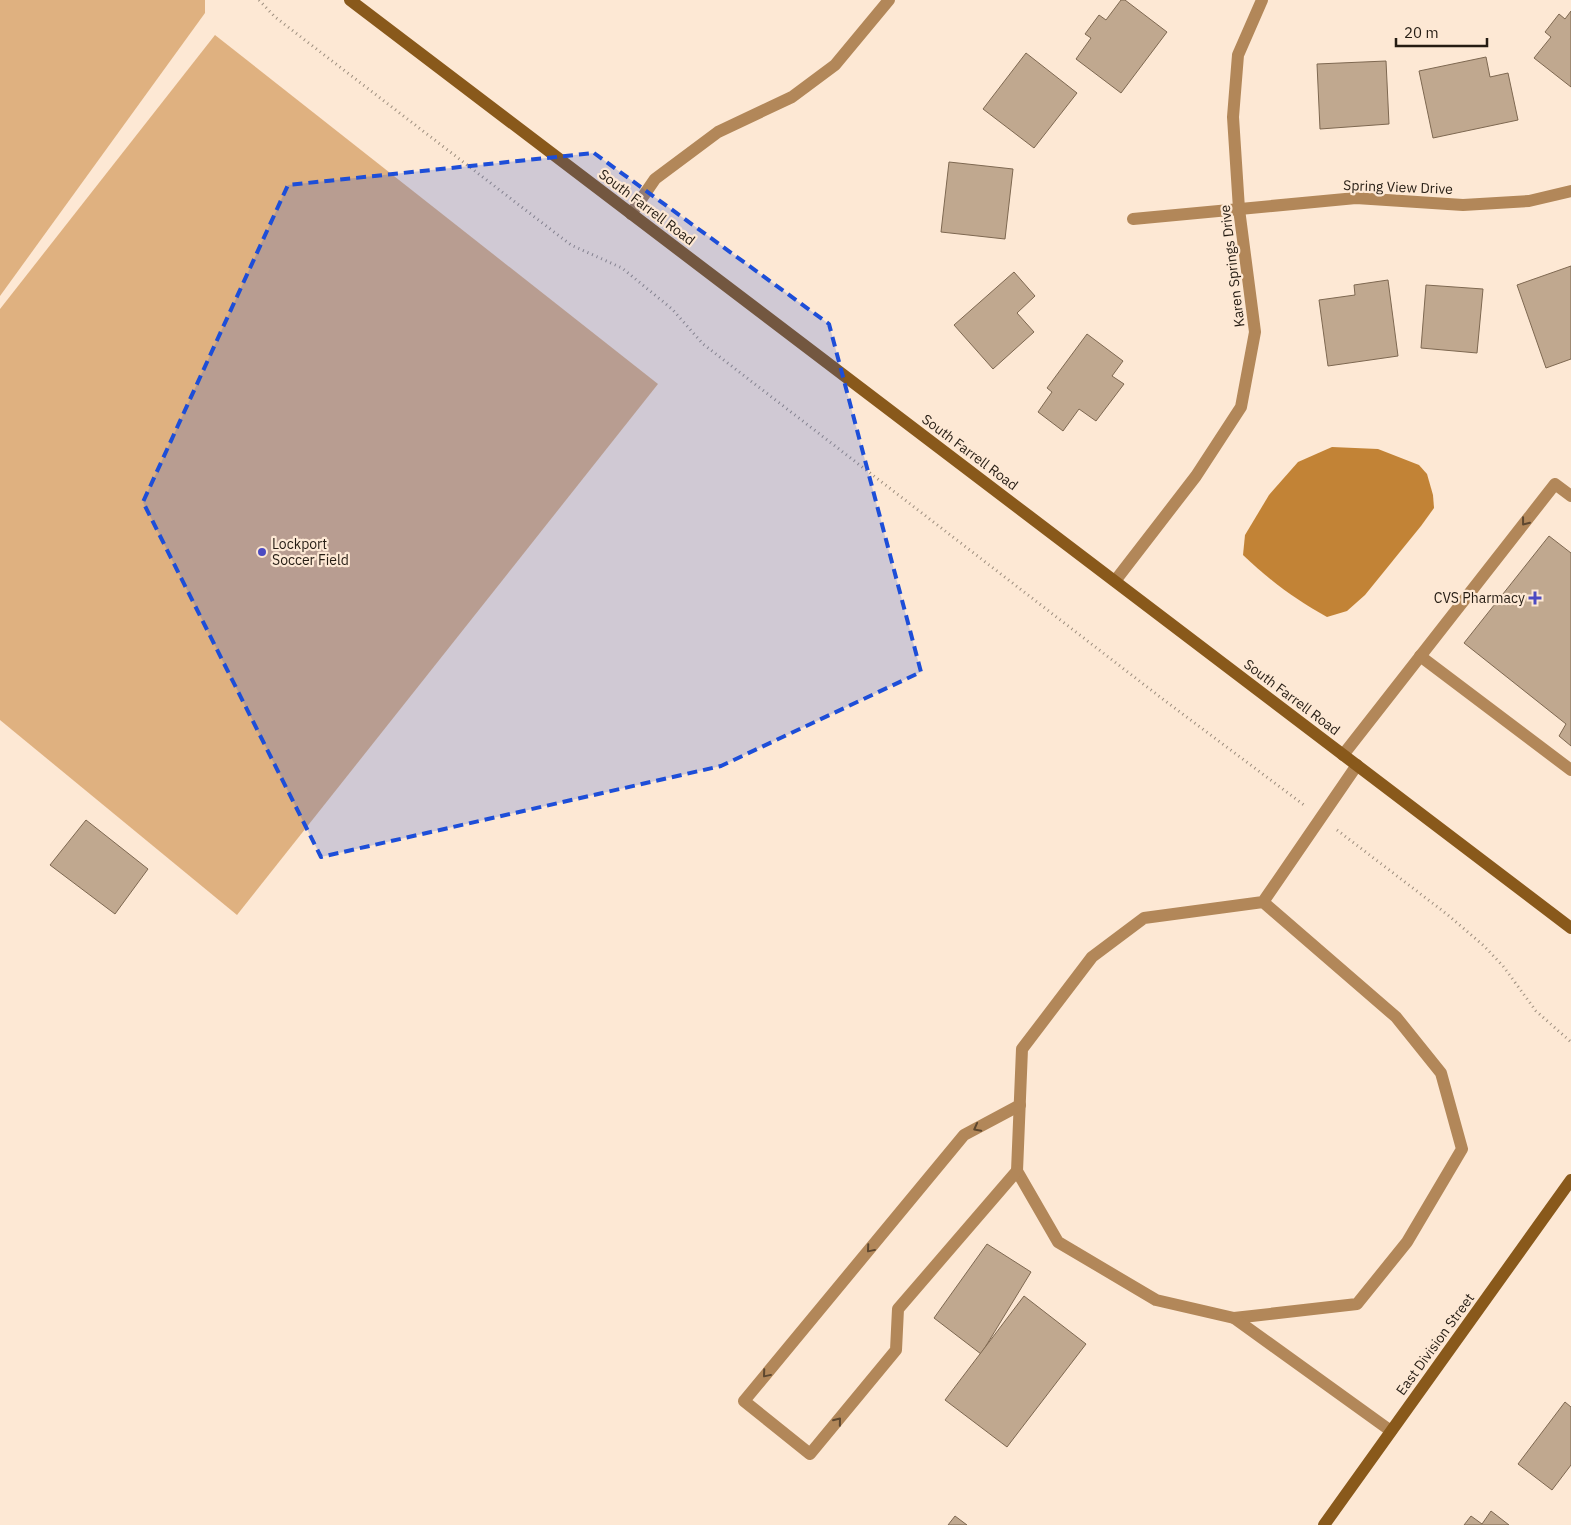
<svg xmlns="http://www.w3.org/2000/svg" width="1571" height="1525" viewBox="0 0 1571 1525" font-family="'IBM Plex Sans',sans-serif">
  <rect width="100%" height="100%" fill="#fde8d4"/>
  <g fill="#dfb180">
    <path d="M0 0H205V13L0 296Z"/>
    <path d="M215 35 658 384 237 915 0 720V309Z"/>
  </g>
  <path fill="#c28336" d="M1332 447 1378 449 1419 465 1427 474 1433 495 1434 508 1421 526 1365 595 1347 611 1327 617C1297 601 1268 579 1243 555L1245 535 1269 495 1298 462Z"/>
  <g fill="#c0a88f" stroke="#7e6851">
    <path d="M1121 0H1125L1167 32 1121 93 1076 59 1091 38 1085 34 1099 15 1106 20Z"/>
    <path d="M1571 11V87L1534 58 1551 37 1545 32 1559 14 1565 19Z"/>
    <path d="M1026 53 1077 93 1034 148 983 109Z"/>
    <path d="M1486 57 1490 77 1508 73 1518 120 1433 138 1419 71Z"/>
    <path d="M1386 61 1389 124 1320 129 1317 64Z"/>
    <path d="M949 162 1013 169 1005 239 941 232Z"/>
    <path d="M1571 266V359L1546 368 1517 285Z"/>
    <path d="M1014 272 1035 296 1017 313 1034 332 993 369 954 325Z"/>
    <path d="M1388 280 1398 356 1328 366 1319 300 1355 295 1354 285Z"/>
    <path d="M1426 285 1483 289 1477 353 1421 348Z"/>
    <path d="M1087 334 1123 361 1112 376 1124 384 1096 421 1079 409 1063 431 1038 412 1052 392 1047 388Z"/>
    <path d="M1549 536 1571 553V746L1559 736 1566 724 1464 643Z"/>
    <path d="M86 820 148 869 115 914 50 865Z"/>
    <path d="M987 1244 1031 1272 981 1354 934 1318Z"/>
    <path d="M1024 1296 1086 1344 1007 1447 945 1400Z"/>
    <path d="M1565 1402 1571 1407V1465L1552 1490 1518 1464Z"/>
    <path d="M1491 1511 1509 1525H1464L1471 1516 1482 1524Z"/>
    <path d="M955 1516 967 1525H948Z"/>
  </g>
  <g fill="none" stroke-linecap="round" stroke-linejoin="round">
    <g stroke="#9e8f7f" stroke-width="3" stroke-dasharray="1 4" stroke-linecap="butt">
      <path d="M259 0 275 17 571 245 622 268 672 309 703 344 1164 700 1304 805"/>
      <path d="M1337 830 1448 915 1484 946 1503 966 1536 1011 1571 1042"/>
    </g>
    <g stroke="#b28759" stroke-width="12">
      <path d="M631 214 655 179 718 132 792 97 835 65 889 0"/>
      <path d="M1420 656 1571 770"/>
      <path d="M1343 755 1555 484 1571 496"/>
      <path d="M1263 902 1396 1017 1441 1073 1462 1149 1407 1242 1357 1304 1234 1318 1156 1300 1058 1242 1017 1171 1022 1049 1092 957 1144 918 1263 902 1357 765"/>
      <path d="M1017 1171 898 1309 896 1350 810 1454 744 1401 964 1135 1020 1105"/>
      <path d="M1234 1318 1391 1431"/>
    </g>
    <g stroke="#b28759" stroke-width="12">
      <path d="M1133 219 1356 198 1463 205 1529 201 1571 191"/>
      <path d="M1115 581 1196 476 1241 407 1255 332 1239 209 1233 117 1238 55 1262 0"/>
    </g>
    <g stroke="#89591b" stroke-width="12">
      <path d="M350 0 1571 928"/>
      <path d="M1324 1525 1571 1180"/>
    </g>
  </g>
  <defs><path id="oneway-chevron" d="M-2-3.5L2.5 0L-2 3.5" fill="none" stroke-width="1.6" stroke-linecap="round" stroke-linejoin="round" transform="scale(1.25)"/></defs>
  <g stroke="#5d472f">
    <use href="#oneway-chevron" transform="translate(1525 522) rotate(128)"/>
    <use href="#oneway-chevron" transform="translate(977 1128) rotate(152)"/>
    <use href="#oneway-chevron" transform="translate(870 1249) rotate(130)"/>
    <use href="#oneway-chevron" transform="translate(766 1374) rotate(130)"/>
    <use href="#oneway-chevron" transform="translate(838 1421) rotate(-51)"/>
  </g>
  <path fill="#1d4ed8" fill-opacity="0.2" stroke="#1d4ed8" stroke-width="4" stroke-dasharray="10 6" stroke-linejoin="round" d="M594 153 829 324 921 672 721 766 321 857 143 502 288 185Z"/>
  <g fill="#4c4bc2" stroke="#fde8d4" stroke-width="2">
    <circle cx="262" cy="552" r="5"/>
    <path d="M1532.5 590.5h5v5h5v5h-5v5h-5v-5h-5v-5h5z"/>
  </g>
  <g text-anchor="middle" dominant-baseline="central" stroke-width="4.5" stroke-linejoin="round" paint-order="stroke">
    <g font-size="14" fill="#251c13" stroke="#fde8d4">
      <text transform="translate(1398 187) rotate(2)">Spring View Drive</text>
      <text transform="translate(647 207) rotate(37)">South Farrell Road</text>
      <text transform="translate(1232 266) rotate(-97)">Karen Springs Drive</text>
      <text transform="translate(970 452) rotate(37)">South Farrell Road</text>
      <text transform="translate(1292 697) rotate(37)">South Farrell Road</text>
      <text transform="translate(1435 1344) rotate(-54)">East Division Street</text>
    </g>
    <g font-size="14" fill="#251c13" stroke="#fde8d4" text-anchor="start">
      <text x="272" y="544">Lockport<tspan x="272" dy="16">Soccer Field</tspan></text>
      <text x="1525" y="598" text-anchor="end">CVS Pharmacy</text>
    </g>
  </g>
  <path d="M1396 38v8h91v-8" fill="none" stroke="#251c13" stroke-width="2.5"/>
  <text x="1404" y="38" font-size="15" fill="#251c13" stroke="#fde8d4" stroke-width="4" paint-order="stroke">20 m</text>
</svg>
